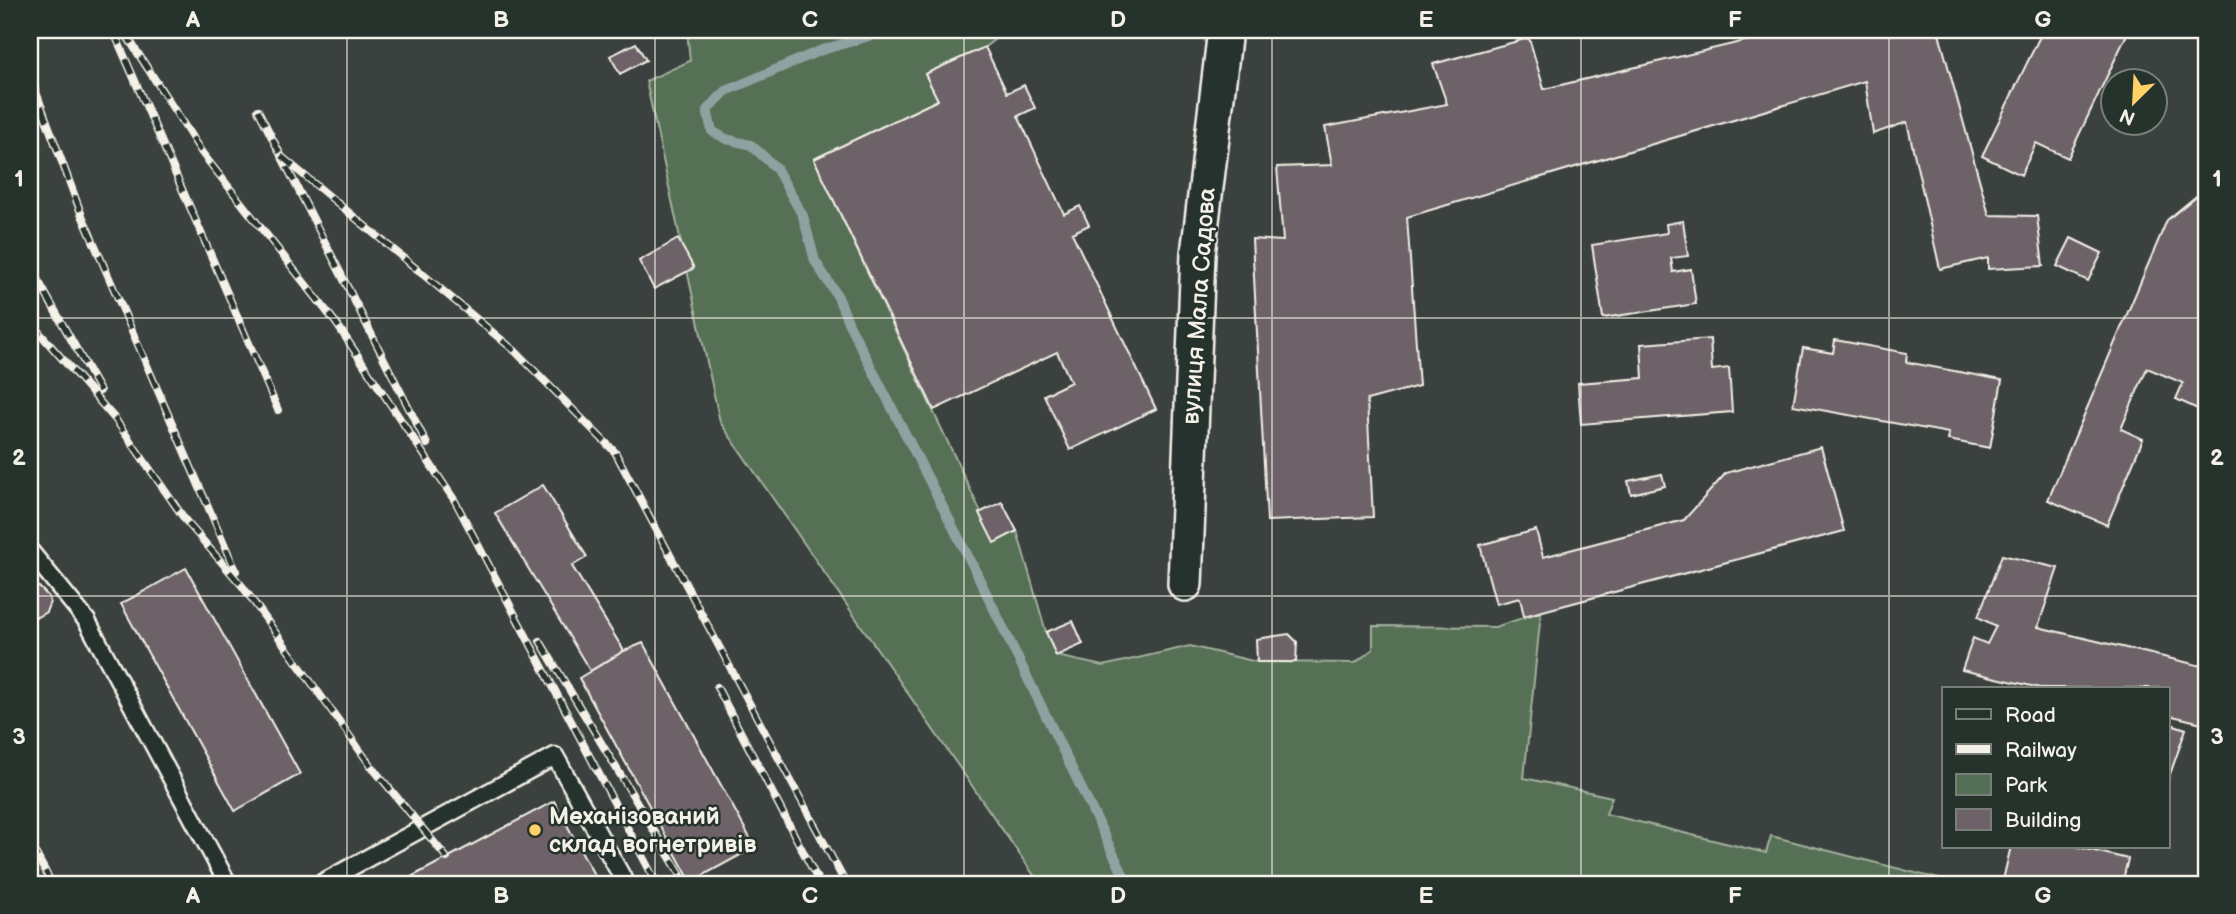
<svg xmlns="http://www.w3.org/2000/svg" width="2236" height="914" viewBox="0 0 2236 914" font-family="'Balsamiq Sans',sans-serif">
  <rect width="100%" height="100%" fill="#3b413e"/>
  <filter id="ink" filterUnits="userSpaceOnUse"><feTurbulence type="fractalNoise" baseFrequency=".0143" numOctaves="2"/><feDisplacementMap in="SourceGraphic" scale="14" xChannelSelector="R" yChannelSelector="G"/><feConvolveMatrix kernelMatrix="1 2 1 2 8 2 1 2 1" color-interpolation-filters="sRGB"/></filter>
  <g filter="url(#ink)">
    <path fill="#546f55" stroke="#a4b09e" stroke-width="2" d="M687 30H1007L985 47 925 74 938 100 814 159 995 542 1017 531 1046 632 1056 656 1103 666 1190 646 1257 662 1355 663 1373 649V626L1495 627 1541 612 1524 778 1612 797 1606 814 1766 853 1771 836 1947 881 1945 884H1040L720 422 646 81 690 61Z"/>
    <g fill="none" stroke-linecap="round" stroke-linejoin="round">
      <path stroke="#90a1a2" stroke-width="10" d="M889 30 819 51 726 91 707 110 712 131 726 139 751 145 776 168 803 216 815 261 838 297 849 324 973 566 1128 884"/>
    </g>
    <g fill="#6d6267" stroke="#f4f1e8" stroke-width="2">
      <path d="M1791 30H1938L1989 215 2037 216 2043 266 1988 269V258L1940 269 1907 122 1873 134 1865 81 1407 217 1419 386 1367 400 1373 517 1267 521 1252 239 1283 241 1277 167 1332 165 1325 127 1447 104 1433 64 1529 38 1544 89Z"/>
      <path d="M2043 30H2129L2068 158 2036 143 2021 175 1982 156Z"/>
      <path d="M636 43 646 60 620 74 610 56Z"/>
      <path d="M985 47 1007 93 1024 85 1035 108 1018 116 1064 214 1080 206 1089 225 1072 233 1156 409 1070 450 1044 395 1071 382 1057 352 934 410 814 159 938 100 925 74Z"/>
      <path d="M2206 188V274L2202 284 2206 286V413L2176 399 2183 383 2147 368 2121 429 2143 439 2107 525 2048 500 2167 220Z"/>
      <path d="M1683 221 1688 256 1671 258 1673 272 1691 269 1696 304 1603 318 1592 245 1667 233 1666 224Z"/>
      <path d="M2071 238 2102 253 2088 281 2057 266Z"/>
      <path d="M678 239 694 268 654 289 639 261Z"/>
      <path d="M1710 339 1712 370 1729 368 1732 412 1581 424 1578 383 1643 378 1641 344Z"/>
      <path d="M1835 340 1907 353 1906 362 2002 380 1990 448 1948 440 1949 433 1793 405 1803 348 1833 353Z"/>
      <path d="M1821 447 1844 531 1524 616 1520 598 1496 604 1480 545 1536 530 1543 557 1684 520 1726 473Z"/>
      <path d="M1662 474 1665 486 1631 494 1628 481Z"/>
      <path d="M543 485 587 557 572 566 624 651 590 671 495 513Z"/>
      <path d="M1002 502 1017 531 994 543 979 513Z"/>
      <path d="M2002 555 2058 568 2038 627 2206 667V724L2168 715V688H2040L1962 670 1973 638 1987 644 1996 626 1978 617Z"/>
      <path d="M186 568 300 774 235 811 121 604Z"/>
      <path d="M30 586 39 587 49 597 50 602 46 612 37 617 30 616Z"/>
      <path d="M1073 621 1083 644 1056 656 1046 632Z"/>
      <path d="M1289 634 1297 642 1296 662H1257L1256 639Z"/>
      <path d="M643 643 755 847 691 882 579 678 624 651Z"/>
      <path d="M2168 723 2186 729 2168 780Z"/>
      <path d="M554 801 599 884H398L447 858Z"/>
      <path d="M2011 846H2074L2128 859 2122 884H2002Z"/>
    </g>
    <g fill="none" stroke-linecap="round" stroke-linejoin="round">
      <defs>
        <g id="service">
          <path d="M30 551 87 621 228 884"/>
          <path d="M320 884 555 756 626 884"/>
        </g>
        <path id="minor" d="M1185 584 1198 254 1225 30"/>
      </defs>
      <use href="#service" stroke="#f4f1e8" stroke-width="21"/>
      <use href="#minor" stroke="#f4f1e8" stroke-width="38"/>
      <use href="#service" stroke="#26332d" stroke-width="16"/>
      <use href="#minor" stroke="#26332d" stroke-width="33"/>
      <defs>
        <g id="rail">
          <path d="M113 30 278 410"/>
          <path d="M123 30 202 153 336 323 455 501 657 884"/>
          <path d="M30 76 81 213 236 571"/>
          <path d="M258 110 427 444"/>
          <path d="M281 156 515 351 615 452 846 884"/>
          <path d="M30 266 100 391"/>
          <path d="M30 322 115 419 186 521 243 587 371 766 447 858"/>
          <path d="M540 641 686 884"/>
          <path d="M717 687 820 884"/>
          <path d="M30 843 52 884"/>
        </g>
      </defs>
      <use href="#rail" stroke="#f4f1e8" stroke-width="8"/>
      <use href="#rail" stroke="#26332d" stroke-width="5" stroke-dasharray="16" stroke-linecap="butt"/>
    </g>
  </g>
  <path fill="none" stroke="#f4f1e8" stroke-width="2" stroke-opacity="0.55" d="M347 30V884M655 30V884M964 30V884M1272 30V884M1581 30V884M1889 30V884M30 318H2206M30 596H2206"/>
  <circle fill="#ffd166" stroke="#26332d" stroke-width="2.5" cx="535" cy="830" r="7"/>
  <g text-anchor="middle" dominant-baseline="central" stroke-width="5" stroke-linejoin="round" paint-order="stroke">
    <g font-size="24" fill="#f4f1e8" stroke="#26332d">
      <text transform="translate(1199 306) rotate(-86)">вулиця Мала Садова</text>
    </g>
    <g font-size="24" font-weight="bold" fill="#f4f1e8" stroke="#26332d" text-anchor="start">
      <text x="549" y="816">Механізований<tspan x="549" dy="28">склад вогнетривів</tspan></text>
    </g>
  </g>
  <rect width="2236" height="914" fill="none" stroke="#26332d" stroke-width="77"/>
  <rect x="1942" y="687" width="228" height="161" fill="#26332d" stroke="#787f78" stroke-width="2"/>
  <rect x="1956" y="709" width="35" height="10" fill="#26332d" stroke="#787f78" stroke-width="2"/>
  <text x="2005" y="722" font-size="21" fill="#f4f1e8">Road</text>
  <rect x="1956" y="744" width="35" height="10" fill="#f4f1e8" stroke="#787f78" stroke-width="2"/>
  <text x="2005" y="757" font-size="21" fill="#f4f1e8">Railway</text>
  <rect x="1956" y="774" width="35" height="21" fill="#546f55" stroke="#787f78" stroke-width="2"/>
  <text x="2005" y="792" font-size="21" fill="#f4f1e8">Park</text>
  <rect x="1956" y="809" width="35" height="21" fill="#6d6267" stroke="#787f78" stroke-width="2"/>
  <text x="2005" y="827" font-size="21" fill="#f4f1e8">Building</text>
  <g transform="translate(2134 102) rotate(204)"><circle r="33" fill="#26332d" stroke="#787f78" stroke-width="2"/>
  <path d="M0-5L12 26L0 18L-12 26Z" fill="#ffd166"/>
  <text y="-10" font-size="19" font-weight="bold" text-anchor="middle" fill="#f4f1e8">N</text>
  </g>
  <rect x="38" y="38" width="2160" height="838" fill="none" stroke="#f4f1e8" stroke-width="2.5"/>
  <g font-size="23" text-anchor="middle" font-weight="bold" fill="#f4f1e8">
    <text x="193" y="27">A</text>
    <text x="501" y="27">B</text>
    <text x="810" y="27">C</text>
    <text x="1118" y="27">D</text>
    <text x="1426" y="27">E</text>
    <text x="1735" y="27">F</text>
    <text x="2043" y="27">G</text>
    <text x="19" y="186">1</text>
    <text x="2217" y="186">1</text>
    <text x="19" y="465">2</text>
    <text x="2217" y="465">2</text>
    <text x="19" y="744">3</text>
    <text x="2217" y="744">3</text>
    <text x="193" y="903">A</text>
    <text x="501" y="903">B</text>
    <text x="810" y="903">C</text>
    <text x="1118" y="903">D</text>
    <text x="1426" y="903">E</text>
    <text x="1735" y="903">F</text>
    <text x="2043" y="903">G</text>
  </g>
</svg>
